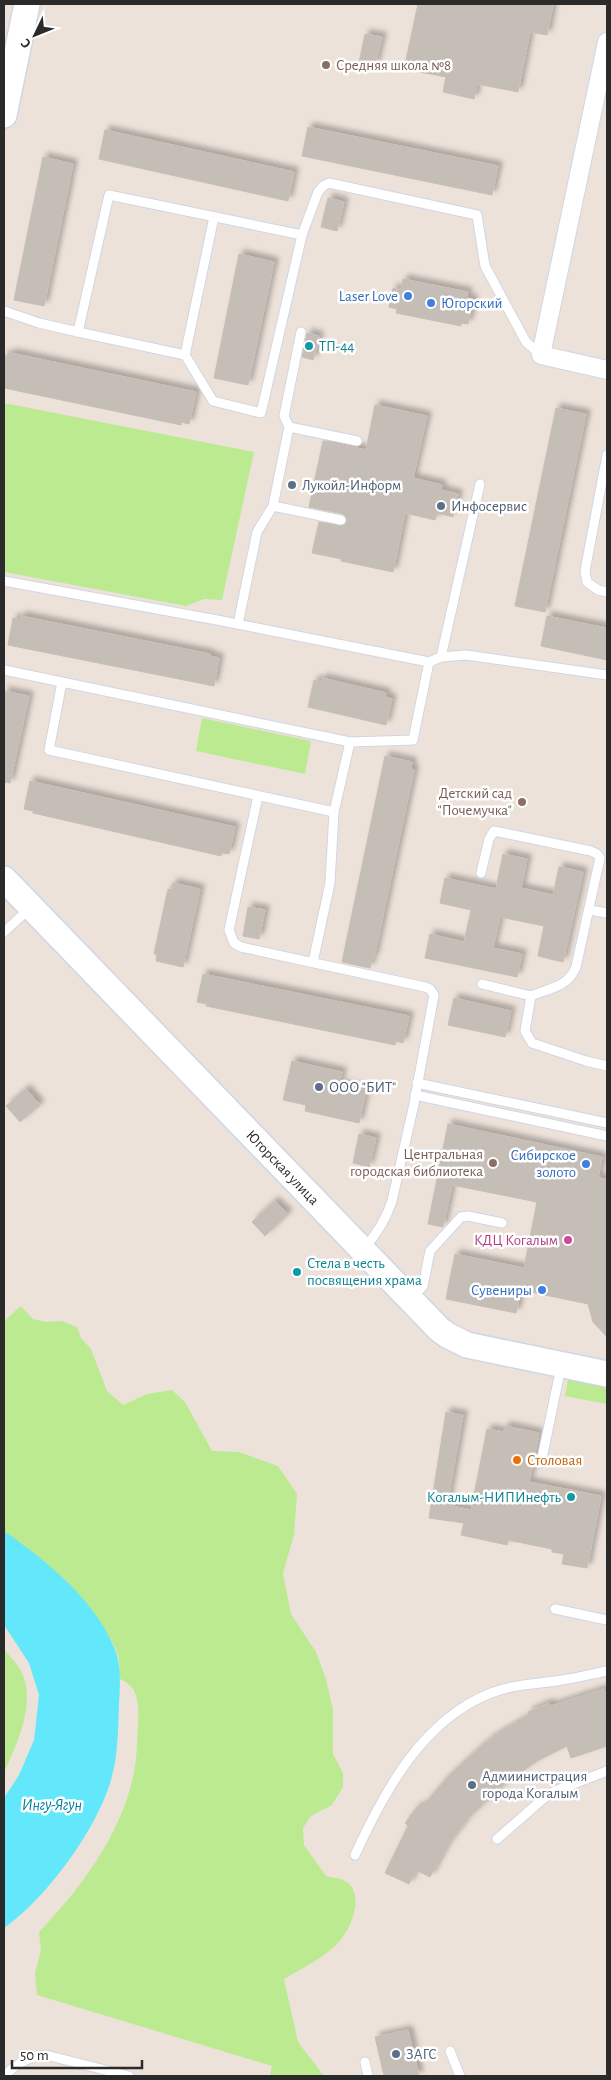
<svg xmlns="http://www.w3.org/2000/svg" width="611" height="2080" viewBox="0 0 611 2080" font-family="'Alegreya Sans',sans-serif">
  <defs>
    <filter id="shadow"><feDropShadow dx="4.5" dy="-4.5" stdDeviation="2.5" flood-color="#0004"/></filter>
  </defs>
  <rect width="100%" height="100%" fill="#ede2da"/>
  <g fill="#bcea91">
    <path d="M4 403 254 452 222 600 204 599 186 606 4 572Z"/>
    <path d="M202 718 311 741 305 774 196 751Z"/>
    <path d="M21 1306 33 1319 46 1322 62 1321 77 1327 81 1338 91 1349 107 1391 123 1405 147 1394 172 1390 185 1402 212 1451 239 1452 278 1466 297 1494 294 1535 283 1573 291 1614 316 1652 326 1679 333 1710V1754L343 1773V1787L332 1805 311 1816 303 1828 304 1845 326 1876C334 1878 342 1878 348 1883 366 1898 348 1936 333 1948 319 1960 301 1969 284 1979L298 2042 324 2076H270L272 2066 37 1995 35 1973 41 1950 39 1932C80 1889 120 1836 133 1777 137 1760 137 1742 138 1724 139 1707 140 1687 120 1679 119 1671 120 1663 118 1656 115 1645 109 1637 103 1628 78 1588 41 1560 4 1531V1321Z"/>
    <path d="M568 1379 607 1386V1404L565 1396Z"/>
    <path d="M4 1649C9 1656 17 1663 21 1671 37 1703 17 1743 4 1773Z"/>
  </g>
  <path fill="#62e8fa" d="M4 1531C45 1560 92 1597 113 1645 122 1663 120 1684 119 1704 118 1729 118 1756 111 1780 97 1829 46 1899 4 1928V1798L19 1775 34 1740 39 1695 29 1663 4 1625Z"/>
  <g fill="#c5beb6" stroke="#c9beb4" filter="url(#shadow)">
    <path d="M418 4H553L547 35 530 32 518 92 477 84 474 99 443 92 446 77 404 69Z"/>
    <path d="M365 34 382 37 375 66 359 63Z"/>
    <path d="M308 127 498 166 492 195 302 156Z"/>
    <path d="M105 130 294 172 288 201 99 159Z"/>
    <path d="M43 157 73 164 44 306 14 300Z"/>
    <path d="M328 198 344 202 337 231 321 227Z"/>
    <path d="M239 254 274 262 248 385 214 378Z"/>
    <path d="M403 279 468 292 466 298 473 299 468 324 461 323V326L396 313 397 309 389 307 393 288 401 290Z"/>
    <path d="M307 333 319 336 313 360 302 357Z"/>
    <path d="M11 353 196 392 189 424 181 422V425L4 388V355L11 356Z"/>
    <path d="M375 405 427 416 413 478 442 485 441 490 458 494 453 517 437 513 435 520 405 513 393 572 341 561 342 559 312 553 319 522 340 526 345 524 347 521 343 514 309 507 323 441 366 450Z"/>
    <path d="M556 408 586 414 545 612 515 606Z"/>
    <path d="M21 616 210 654V656L219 658 214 686 8 645 13 618 20 620Z"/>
    <path d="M547 616 607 628V660L541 646Z"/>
    <path d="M322 678 386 693 385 697 392 699 386 725 308 707 314 680 321 682Z"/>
    <path d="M4 691 29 696 10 783 4 782Z"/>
    <path d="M385 756 412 762 411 769 414 770 374 958H372L370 968 342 962Z"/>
    <path d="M30 781 235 827 229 854 222 853 221 856 33 813V811L24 809Z"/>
    <path d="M503 854 527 859 521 888 553 895 559 867 583 872 563 962 538 956 544 926 500 917 493 948 522 954 517 977 425 958 430 934 464 942 471 910 440 903 445 878 496 889Z"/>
    <path d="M173 883 200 889 183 967 156 961 157 954H154L168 889 171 890Z"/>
    <path d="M248 907 265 910 259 939 243 936Z"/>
    <path d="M203 974 409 1016 403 1043 396 1041 395 1045 206 1006 207 1004 197 1002Z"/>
    <path d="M454 998 511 1011 505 1037 448 1025Z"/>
    <path d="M292 1061 342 1072 339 1084 366 1090 359 1123 305 1111 306 1105 283 1100Z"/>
    <path d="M26 1089 40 1105 20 1122 6 1106Z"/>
    <path d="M448 1124 602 1157 598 1178 607 1179V1337L593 1322 588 1304 521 1290 516 1313 446 1299 455 1254 524 1268 537 1202 452 1185 443 1227 428 1224Z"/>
    <path d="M359 1134 376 1138 369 1167 353 1163Z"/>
    <path d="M274 1201 288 1214 265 1236 252 1222Z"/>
    <path d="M446 1412 463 1415 447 1505 471 1510 487 1429 504 1432 505 1426 539 1433 529 1482 601 1496 587 1568 562 1564 564 1554 552 1552V1549L508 1540 507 1545 461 1535 464 1523 429 1518Z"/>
    <path d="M604 1689 607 1702V1746L571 1758 567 1746 539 1760 509 1780 468 1818 446 1847 430 1877 416 1870 409 1884 385 1873 408 1826 405 1823 418 1806 421 1808 447 1778 478 1749 493 1737 529 1716 528 1712 549 1703 551 1706Z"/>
    <path d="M408 2030 419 2076H384L375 2037Z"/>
  </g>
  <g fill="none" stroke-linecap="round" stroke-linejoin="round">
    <defs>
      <g id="lane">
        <path d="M4 311 39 323 78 332 109 195 302 235"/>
        <path d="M78 332 185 355 214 217"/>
        <path d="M185 355 213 401 261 413 302 235 318 192 323 186 329 183 477 215 485 266 526 342 541 355"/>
        <path d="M289 427 284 416 301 332"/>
        <path d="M607 455 585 571 587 582 598 590 607 592"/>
        <path d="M273 506 341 520"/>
        <path d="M4 581 217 620 429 662 441 657 466 655 607 675"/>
        <path d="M238 624 257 532 273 506 289 427 357 441"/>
        <path d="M441 657 480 484"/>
        <path d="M4 670 350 742 413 740 429 662"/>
        <path d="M62 682 49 750 334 812"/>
        <path d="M258 796 229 930 234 943 241 947 425 987 430 989 434 995 414 1104 392 1201C386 1219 377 1234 364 1248"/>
        <path d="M481 873 489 839 494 831 591 851 597 854 600 858 576 967C568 987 550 988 531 996L525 1031 532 1043 586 1061 607 1066"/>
        <path d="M589 910 607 913"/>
        <path d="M4 932 29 909"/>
        <path d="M313 962 330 883 334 812 350 742"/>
        <path d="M482 984 531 996"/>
        <path d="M417 1083 607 1123"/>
        <path d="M415 1095 607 1136"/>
        <path d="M412 1298 423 1286 430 1251 461 1217 468 1216 502 1223"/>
        <path d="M541 1463 561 1367"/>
        <path d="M555 1609 607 1620"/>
        <path d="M497 1839 544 1798 555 1791 607 1771"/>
        <path d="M355 1855C384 1792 422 1720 491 1693 513 1684 539 1684 562 1680 577 1678 592 1674 607 1671"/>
        <path d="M450 2051 460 2076"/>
        <path d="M365 2062 368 2076"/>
        <path d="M4 2076C16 2064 29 2056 46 2055L129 2076"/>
      </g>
      <path id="street" d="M607 42 541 355 607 370"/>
      <g id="secondary">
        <path d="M4 115 27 4"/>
        <path id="s1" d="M4 879 439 1329 447 1335 467 1345 607 1374"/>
      </g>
    </defs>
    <use href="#lane" stroke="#cfd6e4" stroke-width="11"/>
    <use href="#street" stroke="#cfd6e4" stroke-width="20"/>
    <use href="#secondary" stroke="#cfd6e4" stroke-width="28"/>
    <use href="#lane" stroke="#fff" stroke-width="9"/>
    <use href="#street" stroke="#fff" stroke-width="18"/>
    <use href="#secondary" stroke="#fff" stroke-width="25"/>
  </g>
  <g fill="#8d6e63" stroke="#fff" stroke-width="2">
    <circle cx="326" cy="65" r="5"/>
    <circle cx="522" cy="802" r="5"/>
    <circle cx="493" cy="1163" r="5"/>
  </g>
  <g fill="#3f7fe0" stroke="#fff" stroke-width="2">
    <circle cx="408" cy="296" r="5"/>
    <circle cx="431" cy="303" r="5"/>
    <circle cx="586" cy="1164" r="5"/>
    <circle cx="542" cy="1290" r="5"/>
  </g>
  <g fill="#0f9aa8" stroke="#fff" stroke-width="2">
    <circle cx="309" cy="346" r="5"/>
    <circle cx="297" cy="1272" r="5"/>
    <circle cx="571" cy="1497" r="5"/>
  </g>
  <g fill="#5c6f8a" stroke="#fff" stroke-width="2">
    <circle cx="292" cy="485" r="5"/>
    <circle cx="441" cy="506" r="5"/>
    <circle cx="319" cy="1087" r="5"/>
    <circle cx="472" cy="1785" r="5"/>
    <circle cx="396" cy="2054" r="5"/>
  </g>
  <circle fill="#d1479c" stroke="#fff" stroke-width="2" cx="568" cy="1240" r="5"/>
  <circle fill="#e8710a" stroke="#fff" stroke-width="2" cx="517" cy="1460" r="5"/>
  <g text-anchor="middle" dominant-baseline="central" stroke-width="5" stroke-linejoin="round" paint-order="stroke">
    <g font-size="15" fill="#785e54" stroke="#fff" text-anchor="end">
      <text x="336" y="65" text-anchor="start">Средняя школа №8</text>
      <text x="512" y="793">Детский сад<tspan x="512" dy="17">"Почемучка"</tspan></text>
      <text x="483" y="1154">Центральная<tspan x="483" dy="17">городская библиотека</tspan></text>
    </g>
    <g font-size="15" fill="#366cbe" stroke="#fff" text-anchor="end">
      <text x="398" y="296">Laser Love</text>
      <text x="441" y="303" text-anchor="start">Югорский</text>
      <text x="576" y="1155">Сибирское<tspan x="576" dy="17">золото</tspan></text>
      <text x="532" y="1290">Сувениры</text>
    </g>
    <g font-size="15" fill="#0d838f" stroke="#fff" text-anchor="start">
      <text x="319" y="346">ТП-44</text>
      <text x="307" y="1263">Стела в честь<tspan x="307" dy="17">посвящения храма</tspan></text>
      <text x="561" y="1497" text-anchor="end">Когалым-НИПИнефть</text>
    </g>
    <g font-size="15" fill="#4e5e75" stroke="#fff" text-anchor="start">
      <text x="302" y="485">Лукойл-Информ</text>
      <text x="451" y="506">Инфосервис</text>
      <text x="329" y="1087">ООО "БИТ"</text>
      <text x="482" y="1776">Адмиинистрация<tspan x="482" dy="17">города Когалым</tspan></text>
      <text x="406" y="2054">ЗАГС</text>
    </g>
    <g font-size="15" fill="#2a2a2a" stroke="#fff">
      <text stroke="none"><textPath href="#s1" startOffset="401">Югорская улица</textPath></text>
    </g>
    <g font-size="15" fill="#b23c85" stroke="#fff" text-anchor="end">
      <text x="558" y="1240">КДЦ Когалым</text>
    </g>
    <g font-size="15" fill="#c56008" stroke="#fff" text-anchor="start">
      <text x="527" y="1460">Столовая</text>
    </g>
    <g font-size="16" font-style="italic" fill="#0180a0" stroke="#fff">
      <text x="52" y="1805">Ингу-Ягун</text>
    </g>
  </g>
  <rect width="611" height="2080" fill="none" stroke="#2a2a2a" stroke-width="10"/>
  <g transform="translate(35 35) rotate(227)" stroke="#ffffff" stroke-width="4" paint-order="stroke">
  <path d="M0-4L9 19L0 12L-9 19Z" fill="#2a2a2a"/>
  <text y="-8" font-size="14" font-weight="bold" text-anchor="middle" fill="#2a2a2a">С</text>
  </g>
  <path d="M12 2060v8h130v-8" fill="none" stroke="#2a2a2a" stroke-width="2.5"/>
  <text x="20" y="2060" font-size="15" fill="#2a2a2a" stroke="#ffffff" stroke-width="4" paint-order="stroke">50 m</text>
</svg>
